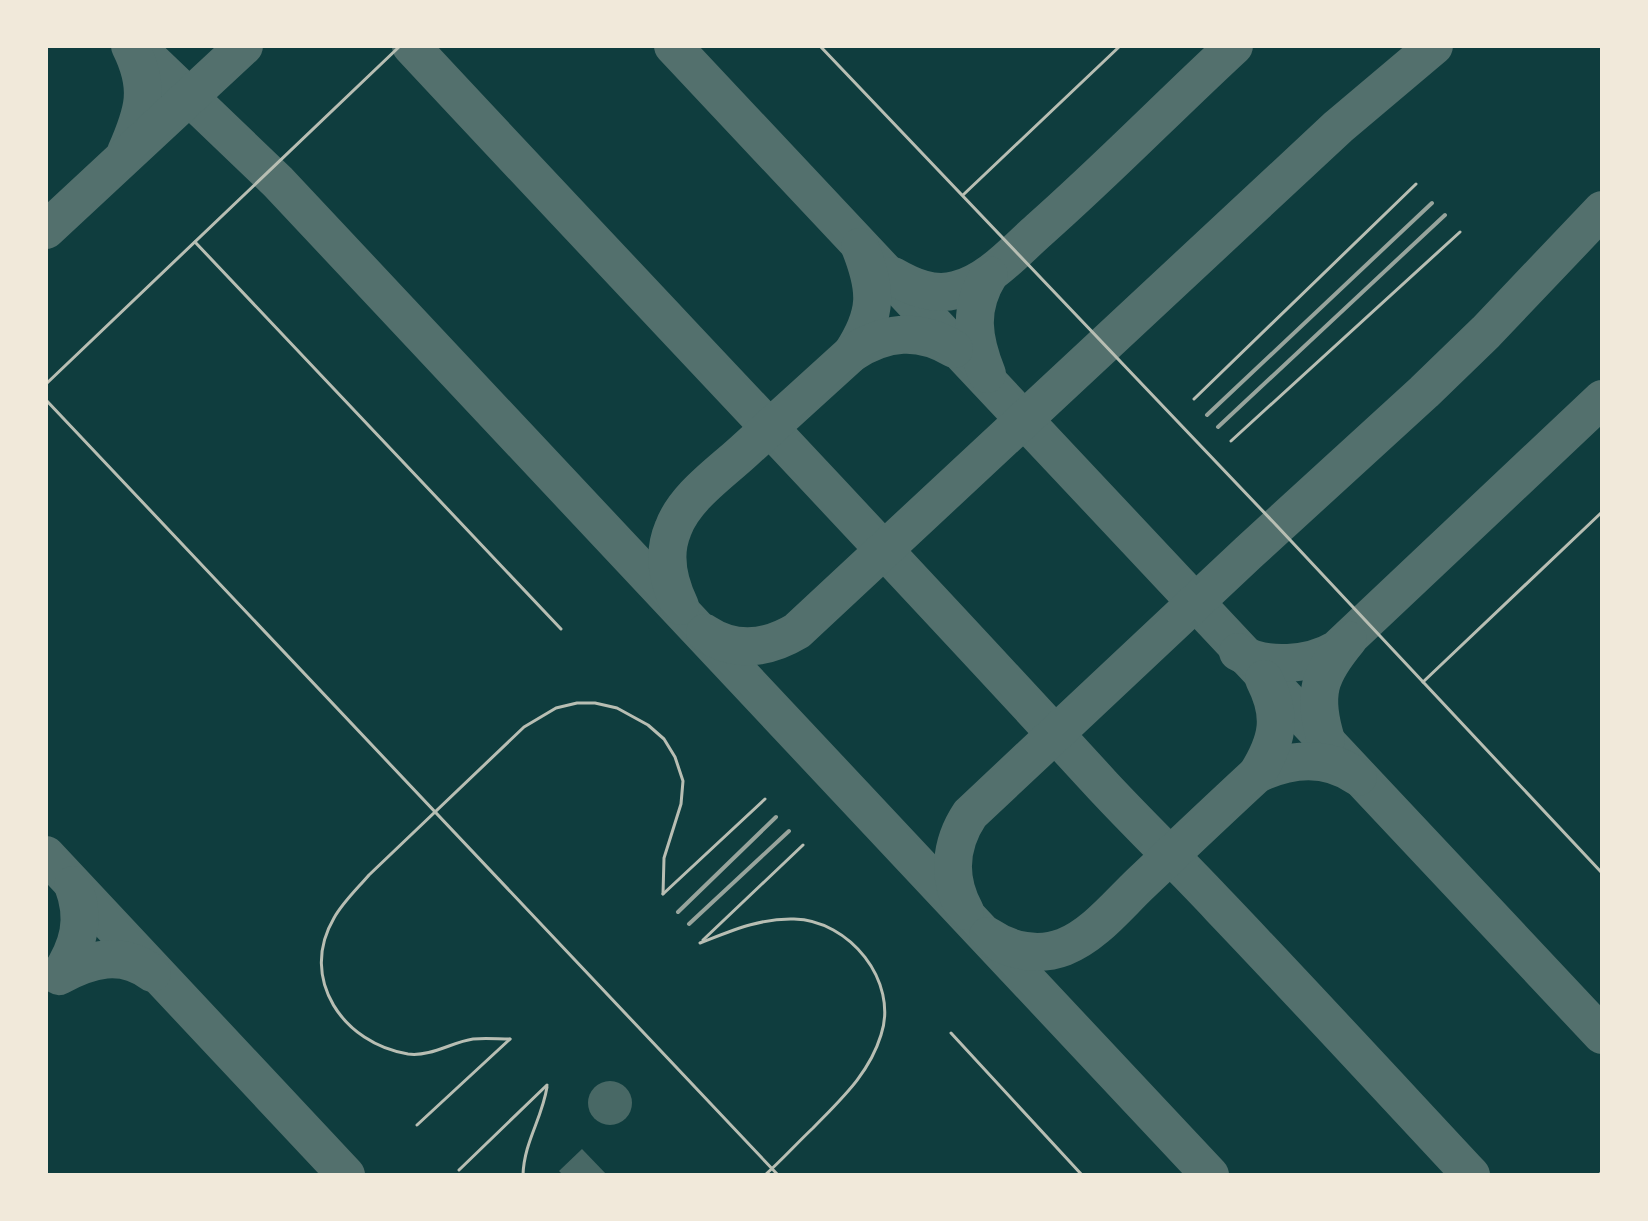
<svg xmlns="http://www.w3.org/2000/svg" width="1648" height="1221" viewBox="0 0 1648 1221" font-family="Poppins,sans-serif">
  <rect width="100%" height="100%" fill="#0f3d3e"/>
  <g fill="none" stroke-linecap="round" stroke-linejoin="round">
    <g stroke="#53706d" stroke-width="38">
      <path d="M136 46 278 182 1210 1175"/>
      <path d="M411 46C641 293 874 536 1102 785 1141 827 1182 866 1221 908 1305 996 1388 1086 1471 1175"/>
      <path d="M673 46 1602 1035"/>
      <path d="M126 152C144 111 151 88 130 46"/>
      <path d="M46 230 244 46"/>
      <path d="M893 276C912 287 933 296 956 290 990 281 1014 252 1039 230 1106 171 1168 107 1234 46"/>
      <path d="M852 353C878 313 877 290 860 247"/>
      <path d="M987 374C973 339 968 309 989 275"/>
      <path d="M680 606C668 581 662 555 673 529 684 498 719 474 743 452 779 419 816 386 852 353 886 331 919 328 954 349"/>
      <path d="M705 633C735 653 767 649 797 631L1338 127 1434 46"/>
      <path d="M1238 652C1266 669 1310 665 1337 649L1602 399"/>
      <path d="M1326 740C1312 694 1319 675 1348 640"/>
      <path d="M1257 774C1291 758 1327 755 1358 777"/>
      <path d="M46 855 346 1175"/>
      <path d="M73 885C86 919 79 946 59 976 90 959 122 950 152 973"/>
      <path d="M965 911C947 878 950 844 970 814L1249 552 1424 392 1486 332 1602 210"/>
      <path d="M988 936C1010 951 1038 957 1064 947 1094 935 1117 906 1140 884 1179 847 1218 810 1257 774 1278 740 1283 716 1264 679"/>
    </g>
  </g>
  <g fill="#486865">
    <circle cx="610" cy="1103" r="22"/>
    <path d="M582 1149 607 1175H563L559 1171Z"/>
  </g>
  <g fill="none" stroke-linecap="round" stroke-linejoin="round">
    <g stroke="#b8beb3" stroke-width="3">
      <path d="M820 46 1277 526 1602 873"/>
      <path d="M963 195 1120 46"/>
      <path d="M195 242 561 629"/>
      <path d="M46 384 400 46"/>
      <path d="M1194 399 1416 184"/>
      <path d="M46 400 778 1175"/>
      <path d="M1231 441 1460 232"/>
      <path d="M1423 682 1602 512"/>
      <path d="M663 894 765 799"/>
      <path d="M703 940 803 845"/>
      <path d="M700 943C731 931 760 918 794 919 849 920 899 981 881 1035 869 1074 841 1099 813 1128 797 1143 782 1160 765 1175"/>
      <path d="M951 1033 1082 1175"/>
      <path d="M510 1039C498 1039 485 1038 473 1039 452 1042 431 1057 408 1054 344 1044 298 979 334 918 343 902 357 889 369 875L524 727 556 708 577 703H595L617 708 648 725 664 739 675 757 683 781 681 804 664 858 663 894"/>
      <path d="M417 1125 510 1039"/>
      <path d="M459 1170 547 1085"/>
      <path d="M523 1175C524 1142 542 1119 547 1087"/>
      <path d="M1599 1175 1602 1172"/>
    </g>
    <g stroke="#97a49c" stroke-width="4">
      <path d="M1207 415 1432 203"/>
      <path d="M1218 427 1445 215"/>
      <path d="M678 912 776 817"/>
      <path d="M689 924 789 831"/>
    </g>
  </g>
  <rect width="1648" height="1221" fill="none" stroke="#f1e9da" stroke-width="96"/>
</svg>
